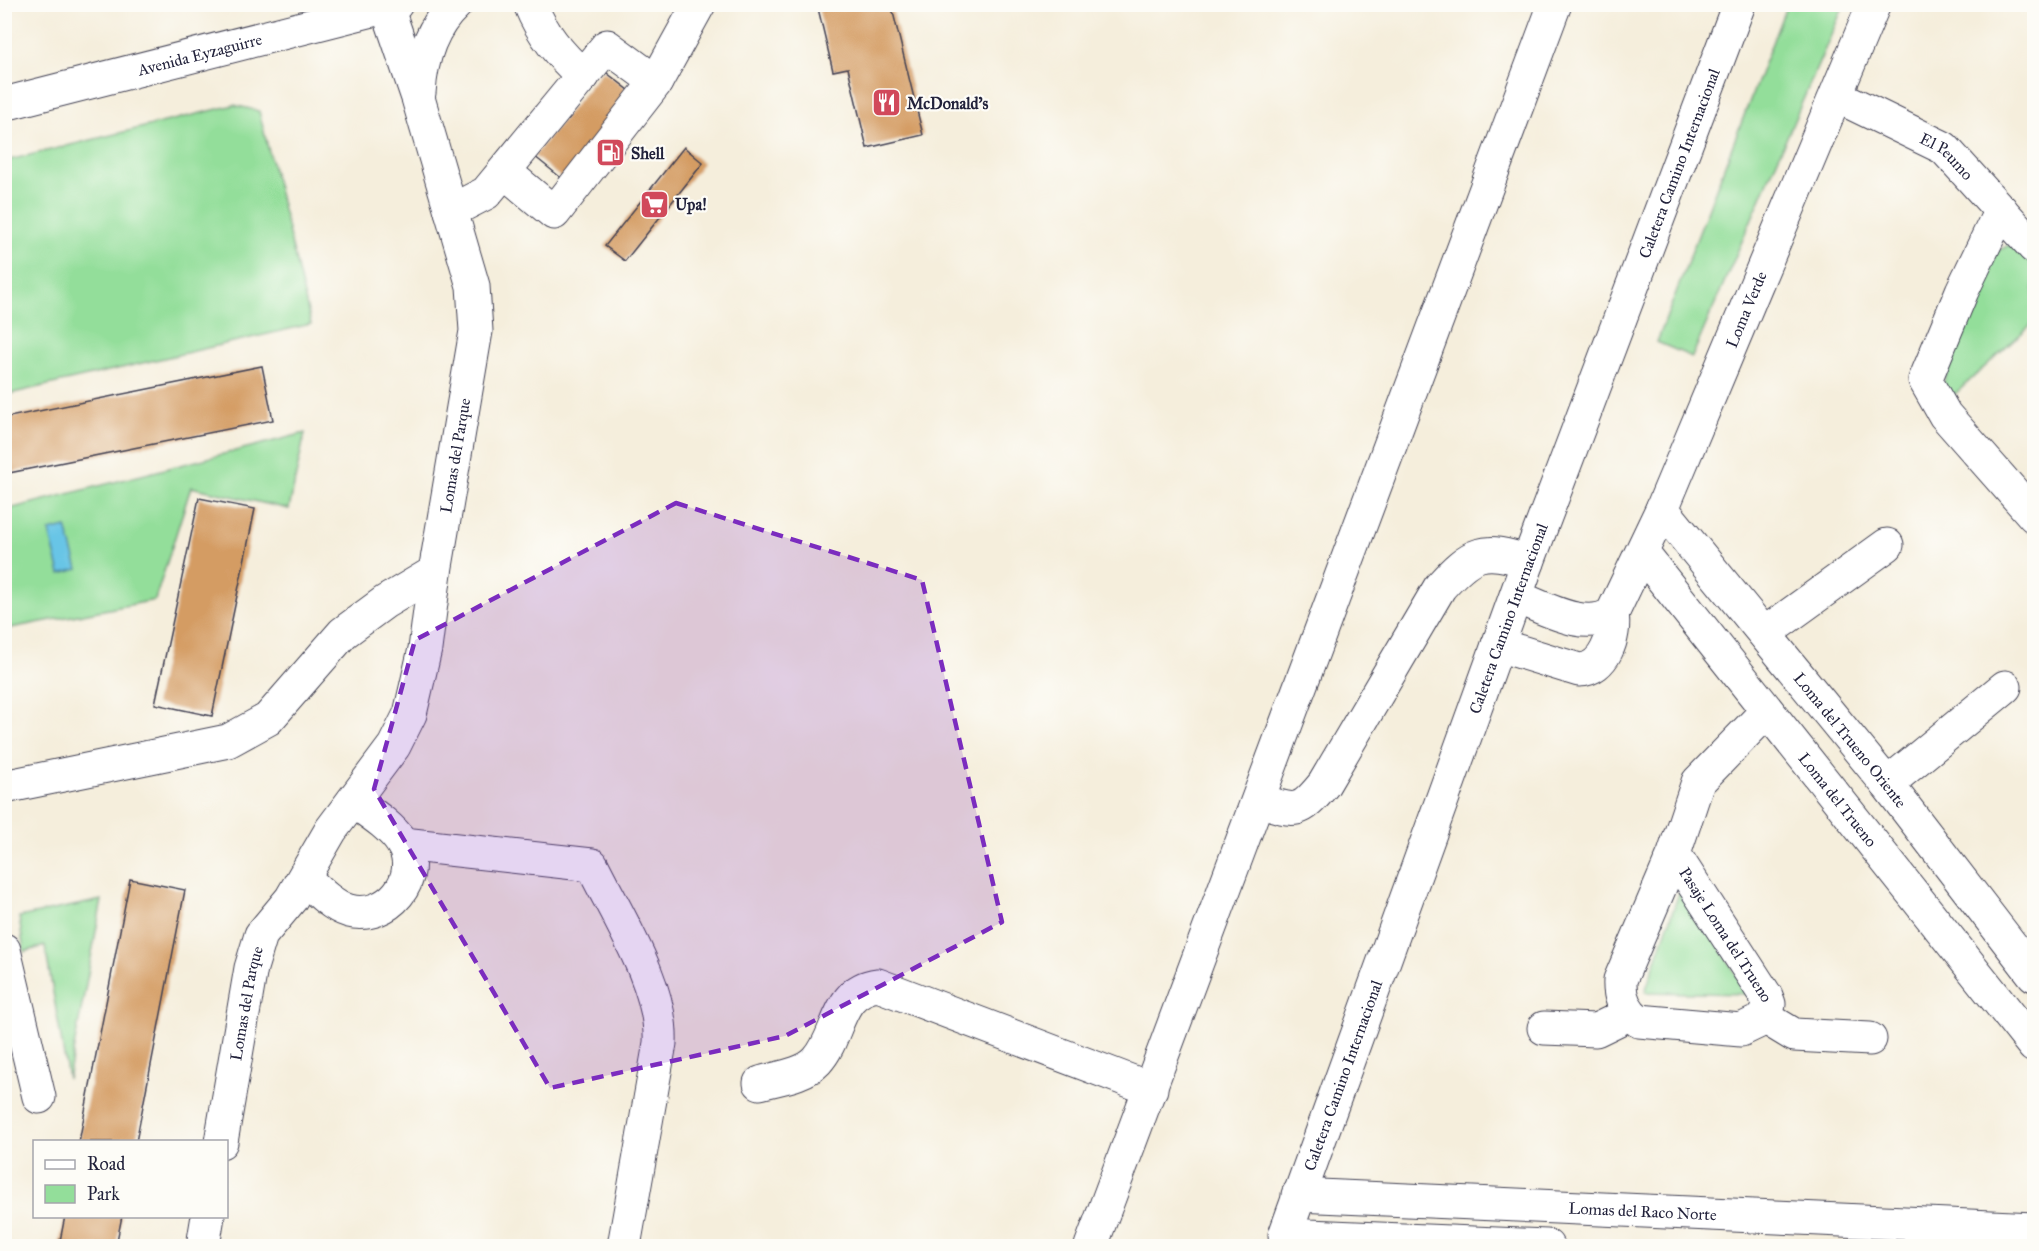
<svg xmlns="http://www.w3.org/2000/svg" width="2039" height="1251" viewBox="0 0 2039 1251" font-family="'IM FELL Great Primer',serif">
  <rect width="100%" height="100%" fill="#fdfcf7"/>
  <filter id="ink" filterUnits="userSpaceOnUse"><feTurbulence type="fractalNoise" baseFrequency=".0167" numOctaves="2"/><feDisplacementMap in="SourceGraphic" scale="12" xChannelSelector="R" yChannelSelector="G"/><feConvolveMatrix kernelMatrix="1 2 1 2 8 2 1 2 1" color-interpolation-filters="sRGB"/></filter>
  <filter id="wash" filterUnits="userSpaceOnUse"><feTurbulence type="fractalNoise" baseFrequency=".008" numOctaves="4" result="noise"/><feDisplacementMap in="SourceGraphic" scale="24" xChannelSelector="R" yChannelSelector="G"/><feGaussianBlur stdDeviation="1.35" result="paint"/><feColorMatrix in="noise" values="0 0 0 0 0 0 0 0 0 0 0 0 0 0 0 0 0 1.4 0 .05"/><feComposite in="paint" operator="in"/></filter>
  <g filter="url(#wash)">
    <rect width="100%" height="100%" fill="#f5eedc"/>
    <g fill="#93de9a" stroke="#5a806a" stroke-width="1.5">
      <path d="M1787 4 1844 5 1692 357 1657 342Z"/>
      <path d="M234 105 259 111 311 324 5 395V161Z"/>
      <path d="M2013 243 2034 267V322L1945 403 1939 394 1995 252Z"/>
      <path d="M305 433 289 509 191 487 155 600 5 629V510Z"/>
      <path d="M1682 884 1748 994 1645 992Z"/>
      <path d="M102 900 68 1079 45 946 24 952 19 917Z"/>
    </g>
    <path fill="#68c5e6" stroke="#457490" stroke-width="1.5" d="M66 527 78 569 60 574 49 531Z"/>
    <g id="blocks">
      <g fill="#d49c64">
        <path d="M817 4H891L923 135 867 148 848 68 833 71Z"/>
        <path d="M603 70 634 94 565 181 534 156Z"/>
        <path d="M684 147 703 163 625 261 605 246Z"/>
        <path d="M262 366 273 420 4 474V418Z"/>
        <path d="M199 498 255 509 212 716 155 704Z"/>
        <path d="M130 879 185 890 136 1142H79Z"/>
        <path d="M65 1216H122L116 1246H59Z"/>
      </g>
    </g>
  </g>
  <g filter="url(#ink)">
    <use href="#blocks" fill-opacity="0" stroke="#424153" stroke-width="1.5"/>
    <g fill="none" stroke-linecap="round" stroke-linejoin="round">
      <defs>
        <g id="minor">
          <path d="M530 4C542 34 560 55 583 76"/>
          <path d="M419 93C421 60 430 28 456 4"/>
          <path id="s1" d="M1837 96 1944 148 2034 247"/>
          <path d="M505 172 554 213 656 82 699 4"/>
          <path d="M2001 210 1962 291 1925 380 1945 415 2034 516"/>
          <path d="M451 211 486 193 607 46 656 82"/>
          <path id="s2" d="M1662 509 1887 784 2034 975"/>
          <path id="s3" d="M1642 553 2034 1046"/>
          <path id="s4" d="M1516 597C1544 607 1584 632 1612 614L1662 509 1874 4"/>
          <path d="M1765 633 1887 545"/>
          <path d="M1498 645 1579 670C1604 670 1616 636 1612 614"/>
          <path d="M1887 784 2005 687"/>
          <path d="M4 787 228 741 268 719 343 633 385 602 435 572"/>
          <path d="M1259 800C1295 812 1299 815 1324 784L1440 587C1471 552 1484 546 1528 562"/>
          <path d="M403 844 592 865C617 916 663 986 660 1043L624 1246"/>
          <path id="s5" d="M1674 854 1766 996 1769 1004 1766 1018 1741 1030 1639 1021C1625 1011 1619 997 1620 980L1674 854 1698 782 1767 711"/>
          <path d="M305 878C317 890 332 906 349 911 387 921 424 878 402 843 390 825 370 813 353 801"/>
          <path d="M4 950 39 1097"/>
          <path d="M1766 1018 1794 1035 1870 1039"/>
          <path d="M1544 1028 1596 1030 1629 1014"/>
          <path d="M760 1083C777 1078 804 1075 817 1061 841 1035 835 990 878 985L1151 1089"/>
          <path id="s6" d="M221 1142 251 968 261 935 291 899 331 830 394 746 410 714 425 649 435 572 476 331 473 286 418 98 386 4"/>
          <path id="s7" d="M1298 1195 2034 1229"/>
          <path d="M203 1246 208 1216"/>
          <path d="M1091 1246 1555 4"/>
          <path id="s8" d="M1547 1246 1285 1235 1528 562 1739 4"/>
        </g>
        <g id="major">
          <path id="s9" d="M4 104 396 4"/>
        </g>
      </defs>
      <use href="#minor" stroke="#424153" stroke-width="35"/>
      <use href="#major" stroke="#424153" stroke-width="35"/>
      <use href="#minor" stroke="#fff" stroke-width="33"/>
      <use href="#major" stroke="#fff" stroke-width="33"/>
    </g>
  </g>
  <path fill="#7b2cbf" fill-opacity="0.2" stroke="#7b2cbf" stroke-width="4.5" stroke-dasharray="12 8" stroke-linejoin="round" d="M676 503 922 580 1002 922 785 1036 550 1088 374 789 415 640Z"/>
  <defs>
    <symbol id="restaurant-square" viewBox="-11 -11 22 22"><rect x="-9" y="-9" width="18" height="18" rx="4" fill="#d1495b" stroke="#fdfcf7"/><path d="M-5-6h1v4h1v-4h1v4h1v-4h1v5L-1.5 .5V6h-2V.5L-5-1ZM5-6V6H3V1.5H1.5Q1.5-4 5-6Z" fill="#fff"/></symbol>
    <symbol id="fuel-square" viewBox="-11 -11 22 22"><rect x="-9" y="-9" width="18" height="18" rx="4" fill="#d1495b" stroke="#fdfcf7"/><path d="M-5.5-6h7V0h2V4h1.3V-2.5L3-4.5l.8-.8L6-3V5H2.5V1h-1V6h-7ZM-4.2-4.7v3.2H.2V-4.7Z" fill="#fff"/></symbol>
    <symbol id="supermarket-square" viewBox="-11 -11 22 22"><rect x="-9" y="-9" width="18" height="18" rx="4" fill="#d1495b" stroke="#fdfcf7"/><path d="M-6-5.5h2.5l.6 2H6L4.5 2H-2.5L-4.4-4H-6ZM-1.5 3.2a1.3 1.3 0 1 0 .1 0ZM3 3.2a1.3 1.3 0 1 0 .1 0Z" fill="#fff"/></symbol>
  </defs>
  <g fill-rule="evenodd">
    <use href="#restaurant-square" x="870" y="86" width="33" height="33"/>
    <use href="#fuel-square" x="594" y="136" width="33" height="33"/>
    <use href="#supermarket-square" x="638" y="188" width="33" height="33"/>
  </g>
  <g text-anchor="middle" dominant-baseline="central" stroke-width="4.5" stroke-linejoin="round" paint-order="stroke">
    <g font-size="16" fill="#22223b" stroke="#fdfcf7">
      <text stroke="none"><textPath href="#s9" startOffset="202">Avenida Eyzaguirre</textPath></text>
      <text stroke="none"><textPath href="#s1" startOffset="126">El Peumo</textPath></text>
      <text stroke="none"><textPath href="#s8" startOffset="1404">Caletera Camino Internacional</textPath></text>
      <text stroke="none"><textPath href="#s4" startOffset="434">Loma Verde</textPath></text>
      <text stroke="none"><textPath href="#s6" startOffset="741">Lomas del Parque</textPath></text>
      <text stroke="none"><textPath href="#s8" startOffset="918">Caletera Camino Internacional</textPath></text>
      <text stroke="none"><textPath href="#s2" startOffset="298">Loma del Trueno Oriente</textPath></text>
      <text stroke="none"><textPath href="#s3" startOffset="315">Loma del Trueno</textPath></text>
      <text stroke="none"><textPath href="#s5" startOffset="96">Pasaje Loma del Trueno</textPath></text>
      <text stroke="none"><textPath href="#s6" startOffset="141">Lomas del Parque</textPath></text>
      <text stroke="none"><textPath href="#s8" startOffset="432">Caletera Camino Internacional</textPath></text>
      <text stroke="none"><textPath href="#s7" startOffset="345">Lomas del Raco Norte</textPath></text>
    </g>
    <g font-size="16" font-weight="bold" fill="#22223b" stroke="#fdfcf7" text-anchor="start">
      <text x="907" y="103">McDonald's</text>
      <text x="631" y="153">Shell</text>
      <text x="675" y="204">Upa!</text>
    </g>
  </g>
  <rect width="2039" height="1251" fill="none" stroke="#fdfcf7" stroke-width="24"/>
  <rect x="33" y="1140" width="195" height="78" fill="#fdfcf7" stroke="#a5a5ac" stroke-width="1.5"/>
  <rect x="45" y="1160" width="30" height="9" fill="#ffffff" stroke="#a5a5ac" stroke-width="1.5"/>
  <text x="87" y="1170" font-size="18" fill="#22223b">Road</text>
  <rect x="45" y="1185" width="30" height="18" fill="#93de9a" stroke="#a5a5ac" stroke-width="1.5"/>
  <text x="87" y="1200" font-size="18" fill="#22223b">Park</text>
</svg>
